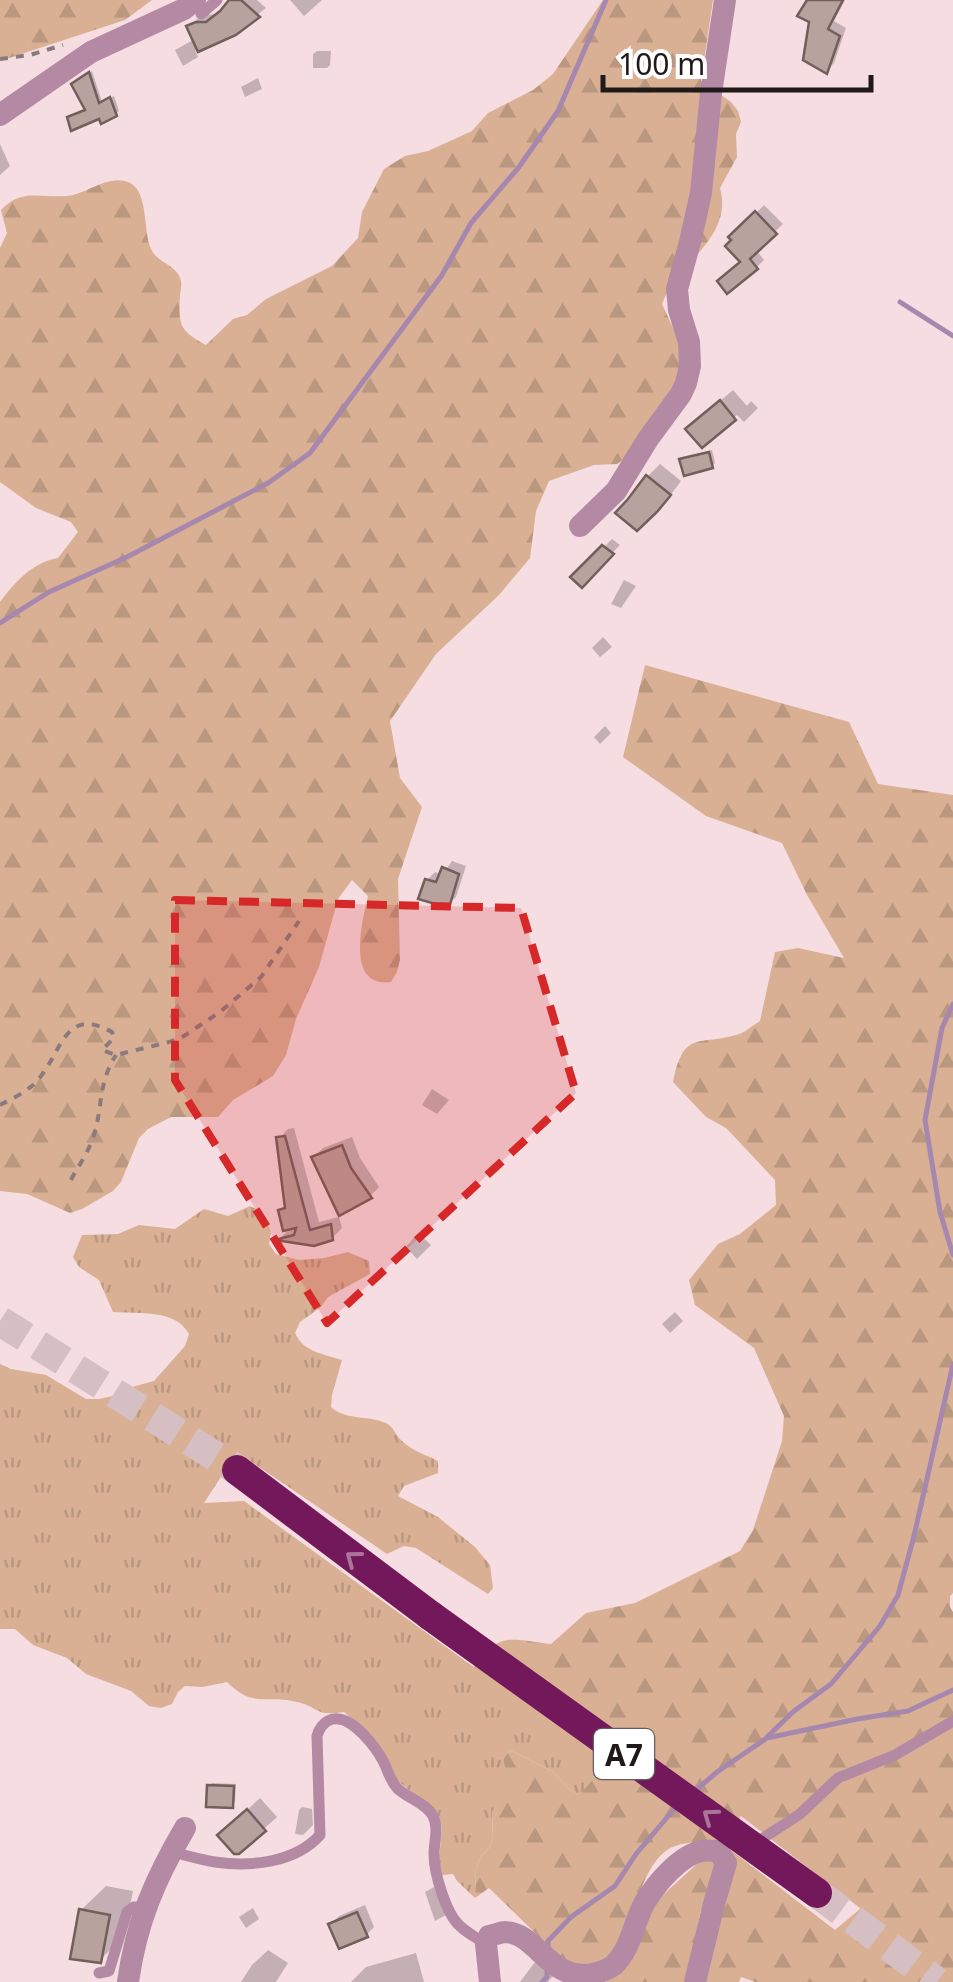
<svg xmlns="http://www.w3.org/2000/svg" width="953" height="1982" viewBox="0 0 953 1982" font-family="'Noto Sans',sans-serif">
  <defs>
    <pattern id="grass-tufts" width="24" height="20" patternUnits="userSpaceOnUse" patternTransform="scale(2.5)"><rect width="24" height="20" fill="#d9b094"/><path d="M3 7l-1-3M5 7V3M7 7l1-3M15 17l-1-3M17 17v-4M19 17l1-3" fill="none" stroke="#ba977f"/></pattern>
    <pattern id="forest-firs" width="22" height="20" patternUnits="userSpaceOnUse" patternTransform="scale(2.5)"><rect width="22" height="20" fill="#d9b094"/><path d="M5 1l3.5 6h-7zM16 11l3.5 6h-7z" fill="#ba977f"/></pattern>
  </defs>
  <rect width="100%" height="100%" fill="#f5dde1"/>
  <path fill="url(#grass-tufts)" d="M250 1206 261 1211 271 1233 269 1244 276 1254 299 1260 324 1258 348 1252 369 1261 370 1274 328 1297 321 1307 300 1322 295 1333C303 1352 324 1354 342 1360L332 1395 331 1407C347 1421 367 1415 386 1423 394 1427 395 1435 402 1441 411 1450 426 1455 438 1461V1473L404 1486 398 1496 438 1517 475 1547 490 1565 493 1588 488 1594 416 1548 404 1546 387 1554 237 1452 204 1503 244 1501 608 1764 579 1795 569 1789 552 1771 510 1750 503 1759 510 1782 492 1813 493 1836 490 1847 481 1856 476 1868 475 1898 457 1881 453 1874 442 1875 439 1859 442 1829 436 1812 399 1782 370 1734 344 1712C314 1717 320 1707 297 1702 265 1694 254 1709 227 1682L203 1687 185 1686 178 1692 172 1704 161 1708 149 1706 131 1691 86 1674 67 1658 33 1645 15 1629H0V1364L11 1369 46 1375 86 1399H99L122 1394 132 1387 154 1381 185 1346 189 1334C176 1309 139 1314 113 1312L99 1280 79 1267 73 1257 82 1235 118 1234 139 1225 175 1229 204 1209 228 1216Z"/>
  <g fill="url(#forest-firs)" fill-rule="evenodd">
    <path d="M0 0H152L125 20 0 61Z"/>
    <path d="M603 0H713L701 81 731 102 738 111 741 122 736 134 737 157 720 188C734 238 676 264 662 304L686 356 683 378 627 457 617 464 594 465 549 481 536 511 530 558 499 595 436 654 390 721 400 778 422 807 398 879 400 960 397 972 391 982C345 988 362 922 368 896L352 880 338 899 319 967 296 1019 286 1055 273 1076 233 1100 218 1117H171L148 1129 139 1138 121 1182 113 1191 82 1209 70 1213 27 1194 0 1191V602C15 582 33 562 58 558L78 532 71 522 36 508 0 482V248L7 233 1 210C21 188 40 198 66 196 85 195 105 176 125 181 150 187 142 229 151 249 157 263 178 265 181 281 182 287 180 292 180 297 178 326 181 332 206 345L233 319 247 315 266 299 332 266 358 238 362 212 384 169 405 156 428 151 472 131 488 113 533 90 553 74Z"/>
    <path d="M645 665 849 722 878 784 953 795V1593L950 1596V1607L953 1612V1982H755L741 1977 739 1982H704L720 1910H701L686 1982H606L629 1951 654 1903 720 1843C703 1843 683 1840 667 1850 633 1874 633 1951 594 1967 588 1970 578 1968 571 1968L489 1888 475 1898 476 1868 481 1856 490 1847 493 1836 492 1813 509 1782 503 1759 510 1750 552 1771 569 1789 579 1795 607 1764 473 1668C499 1631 510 1639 551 1644L586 1613 635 1603 740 1551 753 1530 782 1441 784 1416 754 1348 695 1305 689 1280 718 1244 740 1234 776 1205 775 1180 726 1128 706 1117 673 1082C684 1028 699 1047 739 1034 746 1032 753 1025 760 1021L775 952 798 948 844 958 807 895 782 843 706 816 623 757ZM741 1816 860 1908V1909L835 1930 723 1844Z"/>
  </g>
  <g fill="#0003">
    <path d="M233 0H257L266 8 235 32 195 50 198 57 183 66 175 50 195 39 190 27 197 19 206 15 217 14Z"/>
    <path d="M290 0H322L304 16Z"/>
    <path d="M810 0H845L834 21 846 28 834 63 826 71 811 21Z"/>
    <path d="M317 51H331L330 65 327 68H313V54Z"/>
    <path d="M92 71 102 102 114 96 119 111 115 114 87 109 77 81Z"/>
    <path d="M258 78 262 89 245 97 241 87Z"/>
    <path d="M0 144 10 166 0 175Z"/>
    <path d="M764 205 783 224 756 250 764 260 756 268 743 261 732 237Z"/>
    <path d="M733 390 747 406 751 401 758 408 744 422 737 415 702 445 701 417Z"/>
    <path d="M712 450 715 463 712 466 682 460 685 457Z"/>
    <path d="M660 464 681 481 669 497 630 501 648 476Z"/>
    <path d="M612 539 620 545 582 584 574 577Z"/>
    <path d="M624 580 636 586 621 608 611 604Z"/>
    <path d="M603 637 612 647 600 657 592 648Z"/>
    <path d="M605 726 611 733 600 744 594 737Z"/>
    <path d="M452 861 466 866 456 897 448 905 427 880 435 872 442 875Z"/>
    <path d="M432 1089 449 1100 437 1114 422 1105Z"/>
    <path d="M294 1128 319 1222 339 1217 342 1228 332 1238 314 1243 280 1238 293 1226 280 1211 287 1204 279 1138 288 1129Z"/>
    <path d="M352 1137 360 1158 379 1187 370 1196 314 1157 323 1148Z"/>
    <path d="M418 1233 431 1245 417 1259 406 1247Z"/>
    <path d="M675 1312 683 1321 670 1333 662 1324Z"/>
    <path d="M212 1783 236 1784 235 1802 232 1805 209 1786Z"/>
    <path d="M260 1798 277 1817 238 1852 233 1823Z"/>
    <path d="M302 1807 312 1809 313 1825 303 1835 295 1834 299 1810Z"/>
    <path d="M106 1886 133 1891 124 1936 100 1960 81 1910Z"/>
    <path d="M434 1887 446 1915 435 1921 425 1892Z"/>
    <path d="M365 1905 374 1927 366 1935 331 1924 339 1916Z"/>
    <path d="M253 1908 259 1919 246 1928 239 1917Z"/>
    <path d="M268 1950 288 1963 276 1982H241L252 1965Z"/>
    <path d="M416 1953 424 1982H351L366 1967Z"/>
    <path d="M535 1962 553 1976 548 1982H520Z"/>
  </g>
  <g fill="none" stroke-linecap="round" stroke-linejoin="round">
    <g stroke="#a688ae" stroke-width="5">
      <path d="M900 302 953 336"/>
      <path d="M0 623 49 592 127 557 268 483 310 453 442 275 471 223 519 167 558 111 606 0"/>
      <path d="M953 1004 942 1028 925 1120 940 1212 953 1255"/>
      <path d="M767 1737 794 1711 831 1684 880 1626 898 1595 914 1536 953 1364"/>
      <path d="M696 1790 717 1772 767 1738 857 1719 908 1711 953 1690"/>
      <path d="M548 1948V1941L571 1917 615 1886 636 1854 676 1807"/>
      <path d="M542 1982 547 1977V1969"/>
    </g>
  </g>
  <g fill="#b8a29d" stroke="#725e5a" stroke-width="2.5">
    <path d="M229 0H241L260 17 236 35 198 52 186 26 196 22H206L220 11Z"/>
    <path d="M807 0H843L828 29 840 36 827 74 803 60 809 22 797 16Z"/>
    <path d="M89 72 99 103 110 97 117 116 101 124 99 119 71 131 67 117 85 110 71 84Z"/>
    <path d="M755 211 777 234 750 259 758 269 727 294 717 281 740 262 725 246 731 240 728 237Z"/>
    <path d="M720 400 736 420 702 448 685 429Z"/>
    <path d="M709 452 713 468 684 476 679 459Z"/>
    <path d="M646 475 671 495 657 512 637 531 615 513 628 499Z"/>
    <path d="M602 545 614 554 582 588 570 577Z"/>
    <path d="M442 867 459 874 449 908 418 899 425 879 436 882Z"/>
    <path d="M285 1136 310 1230 331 1224 333 1240 314 1246 275 1240 294 1235 296 1228 283 1231 278 1210 285 1208 276 1137Z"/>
    <path d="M342 1145 351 1168 372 1198 339 1216 311 1157Z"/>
    <path d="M207 1785 234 1786 233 1808 206 1807Z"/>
    <path d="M247 1809 266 1831 239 1854H234L217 1835Z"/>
    <path d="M79 1909 110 1915 101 1963 70 1959Z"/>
    <path d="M357 1912 368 1937 339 1949 328 1924Z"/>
  </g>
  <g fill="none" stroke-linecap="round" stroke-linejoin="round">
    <g stroke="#d5bfc3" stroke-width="30" stroke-dasharray="30 15" stroke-linecap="butt">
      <path d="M0 1321 237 1470"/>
      <path d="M817 1893 937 1982"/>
    </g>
    <g stroke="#8b7a7d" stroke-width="4" stroke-dasharray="8 8" stroke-linecap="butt">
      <path d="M0 59 30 55 63 45"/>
      <path d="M0 1105C11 1099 25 1093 34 1084 62 1057 62 1004 112 1032L114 1038 102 1050 116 1055 169 1042 184 1036 220 1012 261 977 299 921"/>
      <path d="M71 1180C77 1168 86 1156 91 1143 104 1112 96 1086 116 1055"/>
    </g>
    <g stroke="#b489a4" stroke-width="11">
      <path d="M201 14 217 0"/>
      <path d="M754 1844 800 1814 838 1778 895 1755 953 1721"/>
      <path d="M171 1855 176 1853C189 1856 202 1860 215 1862 250 1867 295 1863 320 1835L317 1736C321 1722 332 1715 346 1721 362 1729 379 1751 386 1767 389 1775 391 1781 397 1788 407 1798 426 1803 433 1816 439 1829 434 1841 434 1854 434 1873 446 1914 460 1926 467 1933 477 1938 486 1944"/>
      <path d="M99 1973 109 1971 127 1912 134 1907H144"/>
    </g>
    <g stroke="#b489a4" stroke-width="22">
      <path d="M0 115 91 52 184 9 195 0"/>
      <path d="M580 526 616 491 648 439 681 394 686 383 690 366 689 342 679 310 677 289 690 242 701 193 711 93 725 0"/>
      <path d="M128 1982C136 1923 155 1879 185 1828"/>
      <path d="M490 1982 486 1944 489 1936C490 1936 503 1932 504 1932 538 1932 547 1981 592 1974 599 1973 609 1969 614 1965 631 1949 634 1921 645 1902 656 1884 680 1855 702 1851 707 1850 712 1851 718 1851L726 1863 715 1900 695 1982"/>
    </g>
    <path stroke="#73185a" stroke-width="30" d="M237 1470 431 1616"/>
    <path stroke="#73185a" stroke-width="30" d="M431 1616 817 1893"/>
  </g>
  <defs><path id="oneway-chevron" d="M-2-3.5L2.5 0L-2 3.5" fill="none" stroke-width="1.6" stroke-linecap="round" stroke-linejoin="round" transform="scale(2.5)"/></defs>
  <g stroke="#ab749c">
    <use href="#oneway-chevron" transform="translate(353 1558) rotate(-143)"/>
    <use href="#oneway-chevron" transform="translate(710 1816) rotate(-144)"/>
  </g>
  <path fill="#d62828" fill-opacity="0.2" stroke="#d62828" stroke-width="8" stroke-dasharray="20 12" stroke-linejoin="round" d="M175 900 521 908 576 1093 327 1323 175 1080Z"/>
  <g text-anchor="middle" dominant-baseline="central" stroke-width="8" stroke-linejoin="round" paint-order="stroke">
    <rect fill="#fff" stroke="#645d5f" stroke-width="2.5" x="594" y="1729" width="60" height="50" rx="8"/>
    <g font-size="30" font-weight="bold" fill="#21181a">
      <text x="624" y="1754">A7</text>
    </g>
  </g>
  <path d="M603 75v15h268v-15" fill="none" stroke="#21181a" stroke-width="5"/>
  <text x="618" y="75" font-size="30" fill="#21181a" stroke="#ffffff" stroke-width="8" paint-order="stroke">100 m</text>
</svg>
